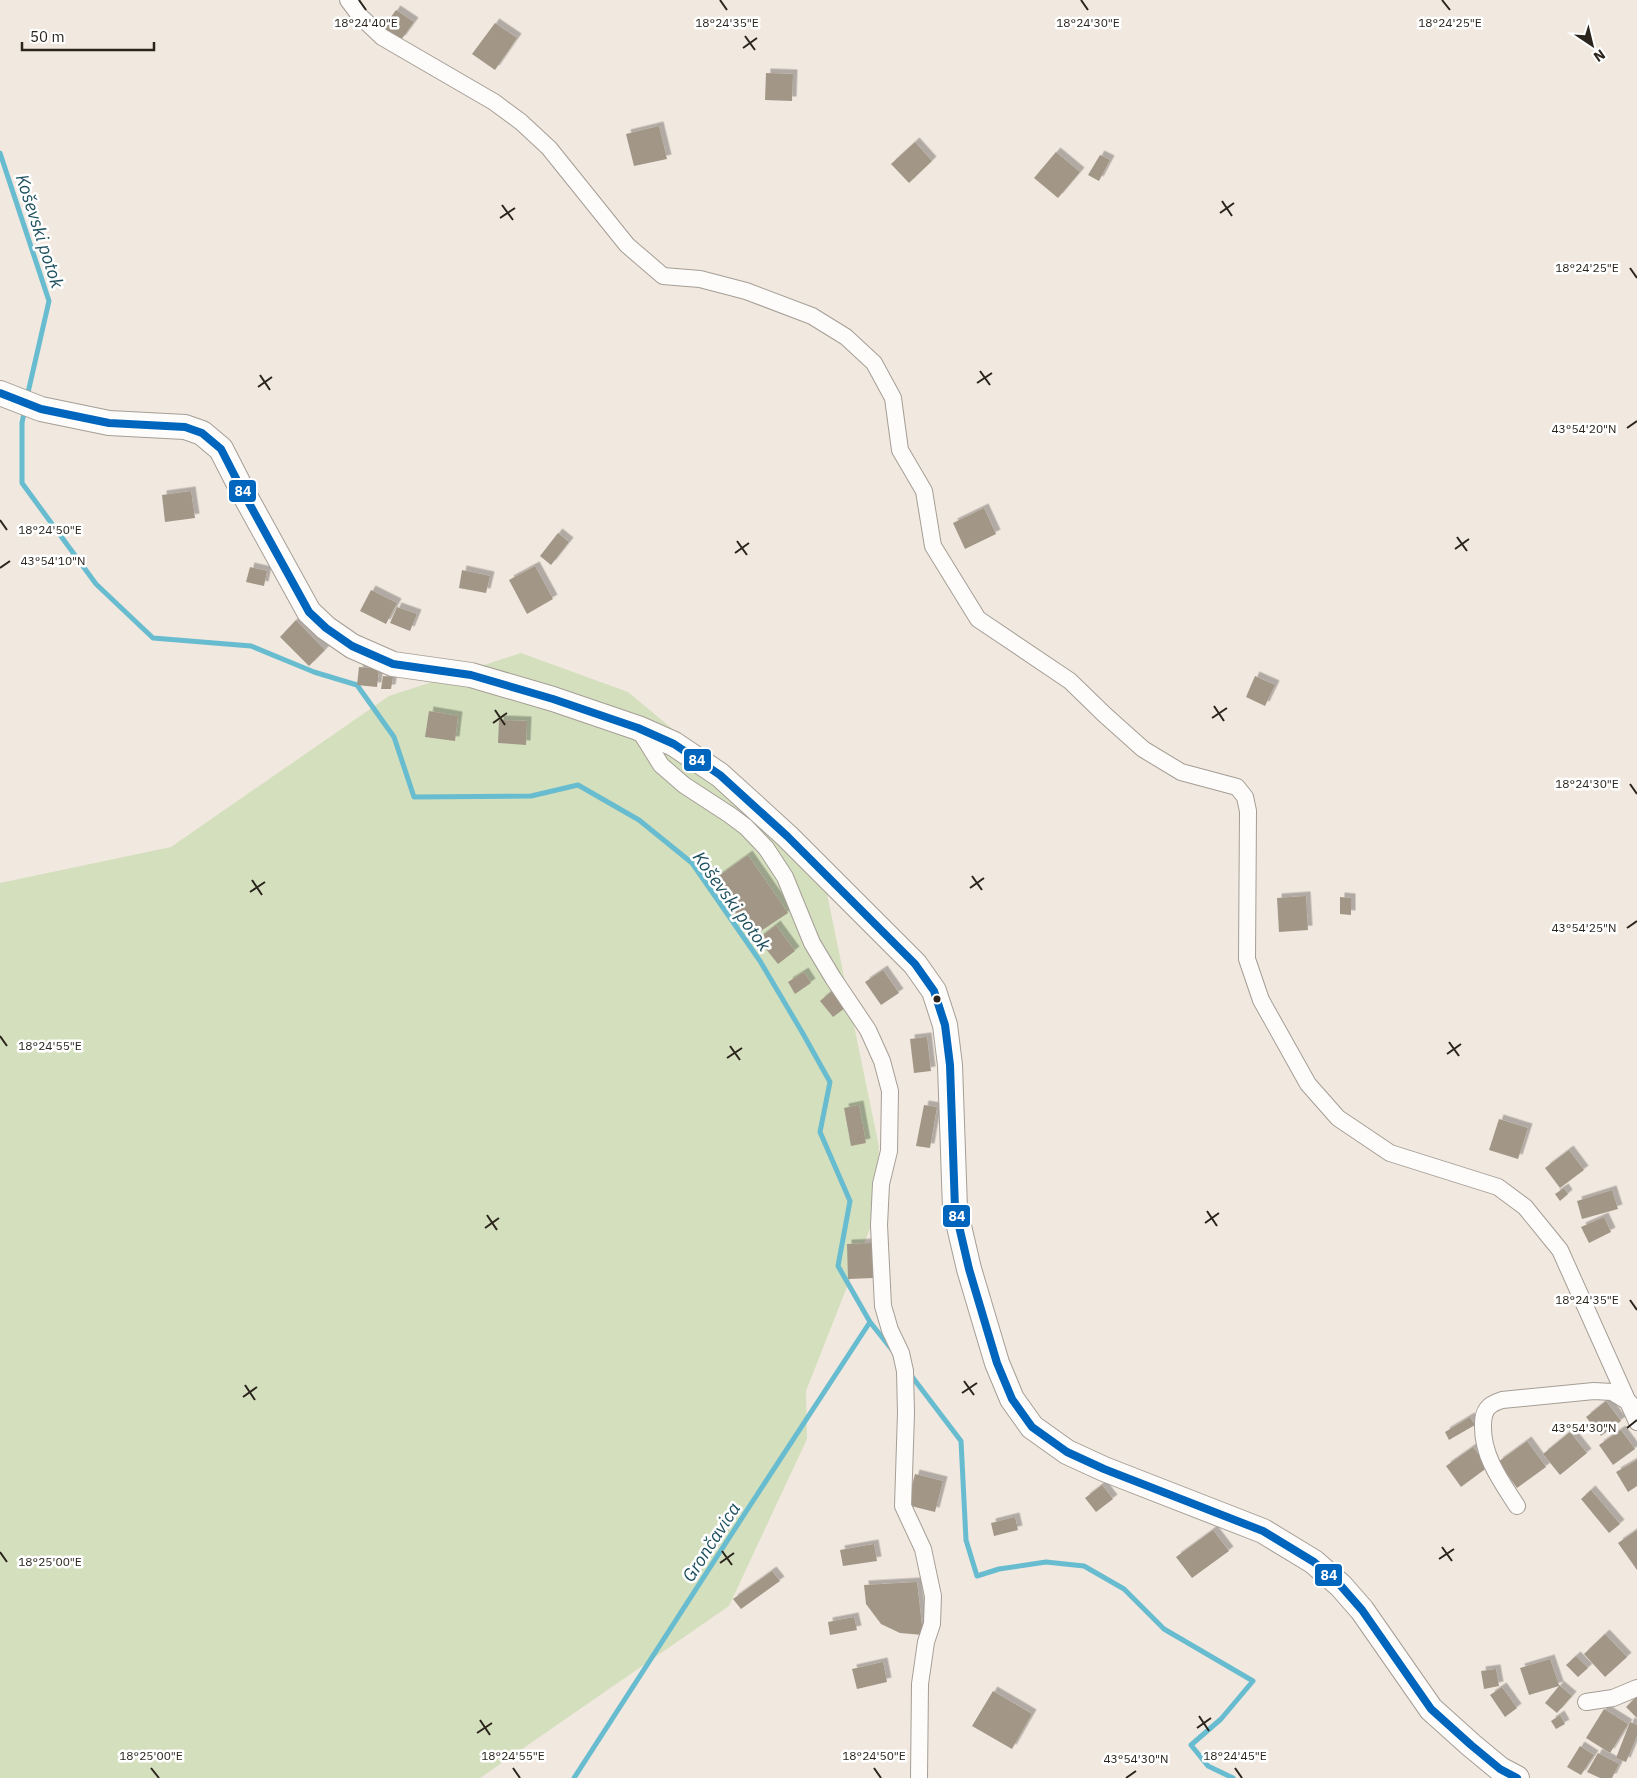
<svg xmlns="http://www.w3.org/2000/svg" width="1637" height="1778" viewBox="0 0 1637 1778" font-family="'IBM Plex Sans',sans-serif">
  <defs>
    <filter id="shadow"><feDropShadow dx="4.5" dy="-4.5" stdDeviation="0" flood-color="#0004"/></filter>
  </defs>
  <rect width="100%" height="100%" fill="#f1e8df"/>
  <path fill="#d4dfbd" d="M521 653 628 692 818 850 879 1147 876 1213 806 1391 807 1439 729 1606 480 1778H0V883L171 847 389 696Z"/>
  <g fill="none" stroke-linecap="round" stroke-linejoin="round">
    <g stroke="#68bcd0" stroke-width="5">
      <path d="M0 153 49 301 27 397"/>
      <path d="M25 408 22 423V483L96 584 153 638 251 646 314 672 357 685 394 737 414 797 531 796 578 785 639 820 692 863 760 961 802 1032 830 1082 820 1132 850 1201 838 1266 870 1322 893 1351"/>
      <path d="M910 1374 961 1441 966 1540 977 1576 999 1569 1046 1562 1084 1566 1124 1589 1164 1629 1253 1681 1221 1719 1191 1745 1208 1766 1233 1778"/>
      <path d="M574 1778 749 1507 870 1322"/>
    </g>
  </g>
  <g fill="#a29687" filter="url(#shadow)">
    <path d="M396 10 414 22 401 40 383 28Z"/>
    <path d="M495 23 517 38 495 70 472 54Z"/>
    <path d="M766 73 793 74 792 101 765 100Z"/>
    <path d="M659 126 667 159 634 166 626 134Z"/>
    <path d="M915 142 932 161 909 183 891 164Z"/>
    <path d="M1056 152 1080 172 1058 198 1034 178Z"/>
    <path d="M1100 155 1110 160 1099 181 1088 175Z"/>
    <path d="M191 491 195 518 165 522 162 495Z"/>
    <path d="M984 508 996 534 965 549 953 523Z"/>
    <path d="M558 533 569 542 551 565 540 556Z"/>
    <path d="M535 566 553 599 527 614 509 580Z"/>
    <path d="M250 567 267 571 264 586 246 582Z"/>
    <path d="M462 570 490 576 486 593 459 588Z"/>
    <path d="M371 590 397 603 386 624 360 611Z"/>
    <path d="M397 607 417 614 410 631 390 623Z"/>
    <path d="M296 620 325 650 309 666 280 637Z"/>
    <path d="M359 667 379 669 377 687 357 685Z"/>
    <path d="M383 676 393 677 391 689H381Z"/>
    <path d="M1255 676 1275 685 1265 706 1246 697Z"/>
    <path d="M429 711 458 716 455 741 425 737Z"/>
    <path d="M499 720 527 721 526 745 498 743Z"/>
    <path d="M748 855 788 913 752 937 713 880Z"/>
    <path d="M1306 896 1308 930 1279 932 1277 898Z"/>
    <path d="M1340 897 1351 898V915L1340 914Z"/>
    <path d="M776 925 795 951 778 964 758 939Z"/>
    <path d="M883 970 899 993 881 1005 865 982Z"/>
    <path d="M804 972 811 983 795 994 788 982Z"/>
    <path d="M832 991 845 1008 833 1017 820 1001Z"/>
    <path d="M927 1037 931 1071 914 1073 910 1039Z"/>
    <path d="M859 1105 866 1143 851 1146 844 1108Z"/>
    <path d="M924 1105 937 1107 930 1148 916 1146Z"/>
    <path d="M1499 1119 1528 1128 1518 1159 1489 1150Z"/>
    <path d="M1569 1150 1584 1170 1560 1188 1545 1168Z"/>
    <path d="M1564 1188 1568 1194 1560 1201 1555 1194Z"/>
    <path d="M1612 1190 1618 1209 1582 1219 1577 1201Z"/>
    <path d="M1604 1217 1611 1232 1589 1243 1581 1227Z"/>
    <path d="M872 1243 874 1278 848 1279 847 1244Z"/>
    <path d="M1606 1401 1621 1421 1601 1436 1586 1417Z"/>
    <path d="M1470 1417 1475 1425 1449 1440 1445 1432Z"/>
    <path d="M1621 1430 1635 1449 1613 1465 1599 1445Z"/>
    <path d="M1570 1432 1587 1453 1560 1475 1543 1454Z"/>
    <path d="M1527 1441 1546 1467 1517 1488 1498 1462Z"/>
    <path d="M1473 1447 1488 1467 1461 1487 1446 1466Z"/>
    <path d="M1637 1460V1486L1628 1492 1616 1472Z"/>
    <path d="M915 1474 943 1481 935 1512 907 1505Z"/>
    <path d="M1102 1485 1113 1499 1096 1512 1085 1498Z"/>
    <path d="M1591 1490 1620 1524 1609 1533 1581 1499Z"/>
    <path d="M1015 1517 1018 1530 994 1536 991 1523Z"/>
    <path d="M1213 1530 1229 1551 1192 1578 1176 1557Z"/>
    <path d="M1637 1530V1570L1618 1543Z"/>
    <path d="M874 1544 877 1561 843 1566 840 1550Z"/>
    <path d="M772 1571 780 1581 741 1609 733 1599Z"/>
    <path d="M917 1582 923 1635 900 1633 881 1624 866 1604 864 1585Z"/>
    <path d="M854 1617 857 1630 830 1635 828 1622Z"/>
    <path d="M1605 1634 1627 1657 1605 1677 1584 1654Z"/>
    <path d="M1576 1656 1588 1668 1578 1677 1566 1665Z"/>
    <path d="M1550 1659 1559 1685 1572 1696 1557 1713 1545 1703 1559 1686 1529 1695 1520 1668Z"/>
    <path d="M883 1662 887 1682 857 1689 852 1669Z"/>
    <path d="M1496 1669 1499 1686 1484 1689 1481 1671Z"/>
    <path d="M1502 1687 1517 1708 1505 1717 1490 1695Z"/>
    <path d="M993 1691 1032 1714 1012 1749 972 1726Z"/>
    <path d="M1637 1696V1718L1626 1707Z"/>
    <path d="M1604 1709 1628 1724 1610 1753 1586 1738Z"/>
    <path d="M1560 1715 1565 1724 1556 1729 1551 1721Z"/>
    <path d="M1630 1722 1637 1725V1736L1626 1762 1616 1758Z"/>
    <path d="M1580 1746 1594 1755 1581 1775 1567 1767Z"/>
    <path d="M1598 1753 1619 1764 1612 1778H1600L1587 1772Z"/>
  </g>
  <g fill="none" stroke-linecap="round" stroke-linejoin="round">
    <defs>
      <g id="street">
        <path d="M348 0 360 16 382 37 494 102 521 122 549 148 627 245 663 276 700 279 746 291 812 316 846 337 874 363 893 398 900 450 924 491 933 546 978 619 1070 681 1105 715 1143 749 1181 772 1237 787 1245 797 1248 811 1247 959 1261 1000 1308 1084 1338 1118 1390 1153 1498 1187 1525 1207 1560 1250 1637 1422"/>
        <path d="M638 728 661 765 684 785 730 815 746 827 766 848 785 877 812 943 833 978 868 1030 882 1061 890 1091 889 1151 881 1184 879 1225 883 1306 890 1330 901 1353 905 1371 906 1413 903 1506 923 1549 933 1596 932 1624 926 1642 920 1684 919 1778"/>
        <path d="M1517 1506C1501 1481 1482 1456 1483 1425 1483 1417 1484 1410 1491 1405 1494 1403 1499 1401 1502 1400L1594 1391 1612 1392 1630 1403"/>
        <path d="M1586 1702 1613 1698 1637 1688"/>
      </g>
      <path id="secondary" d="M0 393 41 409 109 423 185 427 202 433 221 449 244 494 309 612 326 628 352 646 393 664 471 675 553 699 638 728 674 744 720 775 787 836 915 964 934 991 945 1025 950 1065 955 1209 969 1269 997 1363 1012 1399 1032 1427 1067 1452 1104 1469 1263 1531 1314 1562 1341 1586 1362 1610 1431 1709 1471 1745 1500 1769 1517 1778"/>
    </defs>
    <use href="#street" stroke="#a59e96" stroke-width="18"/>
    <use href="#secondary" stroke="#a59e96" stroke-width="26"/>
    <use href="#street" stroke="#fdfcfa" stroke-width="16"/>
    <use href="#secondary" stroke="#fdfcfa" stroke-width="24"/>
    <defs>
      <path id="bus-1" d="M0 393 41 409 109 423 185 427 202 433 221 449 244 494 309 612 326 628 352 646 393 664 471 675 553 699 638 728 674 744 720 775 787 836 915 964 934 991 945 1025 950 1065 955 1209 969 1269 997 1363 1012 1399 1032 1427 1067 1452 1104 1469 1263 1531 1314 1562 1341 1586 1362 1610 1431 1709 1471 1745 1500 1769 1517 1778"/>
    </defs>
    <use href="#bus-1" stroke="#fff" stroke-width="11"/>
    <use href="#bus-1" stroke="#0065bd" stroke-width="8"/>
  </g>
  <path fill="none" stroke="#2a241d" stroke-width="2" d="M359 0 366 10M720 0 727 10M1081 0 1088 10M1442 0 1450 10M745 36 755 50M743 48 757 38M1222 201 1232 216M502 205 513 220M1220 213 1234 203M500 218 515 208M1630 268 1637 278M980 371 990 385M260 375 270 390M977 383 992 373M258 387 272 377M1627 428 1637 421M0 520 7 530M1457 537 1467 551M737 541 747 555M1455 549 1469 539M735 553 749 543M0 568 10 561M1214 706 1224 721M495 710 505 725M1212 718 1227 708M493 723 507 713M1630 784 1637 794M972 876 982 890M252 880 262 895M970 888 984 878M250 892 265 882M1627 928 1637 921M0 1036 7 1046M1449 1042 1459 1056M730 1046 740 1060M1447 1054 1461 1044M727 1058 742 1048M1207 1211 1217 1226M487 1215 497 1230M1205 1223 1219 1213M485 1228 499 1218M1630 1300 1637 1310M964 1381 974 1395M245 1385 255 1400M962 1393 977 1383M243 1397 257 1387M1627 1428 1637 1420M1442 1547 1452 1561M722 1551 732 1565M0 1552 7 1562M1439 1559 1454 1549M720 1563 734 1553M1199 1716 1209 1731M480 1720 490 1735M1197 1728 1211 1718M477 1733 492 1723M151 1768 159 1778M513 1768 520 1778M874 1768 881 1778M1235 1768 1242 1778M1126 1778 1136 1771"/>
  <circle fill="#2a241d" stroke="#fff" stroke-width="2" cx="937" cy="999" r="4.5"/>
  <g text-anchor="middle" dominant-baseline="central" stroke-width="5" stroke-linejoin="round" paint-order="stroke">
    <g font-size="18" font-style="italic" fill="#1f505f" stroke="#fff">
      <text transform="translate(40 231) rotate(72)">Koševski potok</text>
      <text transform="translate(732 901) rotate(54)">Koševski potok</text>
      <text transform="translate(711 1542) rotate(-57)">Grončavica</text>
    </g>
  </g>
  <g font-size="12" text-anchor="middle" fill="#2a241d" stroke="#fff" stroke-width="5" stroke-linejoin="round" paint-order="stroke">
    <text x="727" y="27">18°24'35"E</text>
    <text x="366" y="27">18°24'40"E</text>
    <text x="1088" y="27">18°24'30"E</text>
    <text x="1450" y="27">18°24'25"E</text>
    <text x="1587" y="272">18°24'25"E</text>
    <text x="1584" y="433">43°54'20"N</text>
    <text x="50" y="534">18°24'50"E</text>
    <text x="53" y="565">43°54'10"N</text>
    <text x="1587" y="788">18°24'30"E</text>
    <text x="1584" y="932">43°54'25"N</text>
    <text x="50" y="1050">18°24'55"E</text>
    <text x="1587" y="1304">18°24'35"E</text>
    <text x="1584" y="1432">43°54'30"N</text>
    <text x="50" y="1566">18°25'00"E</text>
    <text x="151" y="1760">18°25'00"E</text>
    <text x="513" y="1760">18°24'55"E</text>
    <text x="874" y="1760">18°24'50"E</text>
    <text x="1235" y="1760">18°24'45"E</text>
    <text x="1136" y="1763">43°54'30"N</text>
  </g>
  <g stroke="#fff" stroke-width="2">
    <rect x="228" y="479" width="29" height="24" rx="5" fill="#0065bd"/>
    <rect x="683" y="748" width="29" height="24" rx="5" fill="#0065bd"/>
    <rect x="942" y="1204" width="29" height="24" rx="5" fill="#0065bd"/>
    <rect x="1314" y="1563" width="29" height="24" rx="5" fill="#0065bd"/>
  </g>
  <g font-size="14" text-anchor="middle" font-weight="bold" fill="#fff">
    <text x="243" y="496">84</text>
    <text x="697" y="765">84</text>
    <text x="957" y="1221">84</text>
    <text x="1329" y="1580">84</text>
  </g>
  <g transform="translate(1592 45) rotate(145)" stroke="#ffffff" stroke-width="4" paint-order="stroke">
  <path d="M0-4L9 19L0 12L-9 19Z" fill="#2a241d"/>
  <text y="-8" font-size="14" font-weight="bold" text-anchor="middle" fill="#2a241d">N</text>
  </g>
  <path d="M22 42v8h132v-8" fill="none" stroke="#2a241d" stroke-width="2.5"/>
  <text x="30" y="42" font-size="15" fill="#2a241d" stroke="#ffffff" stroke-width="4" paint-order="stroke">50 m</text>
</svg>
